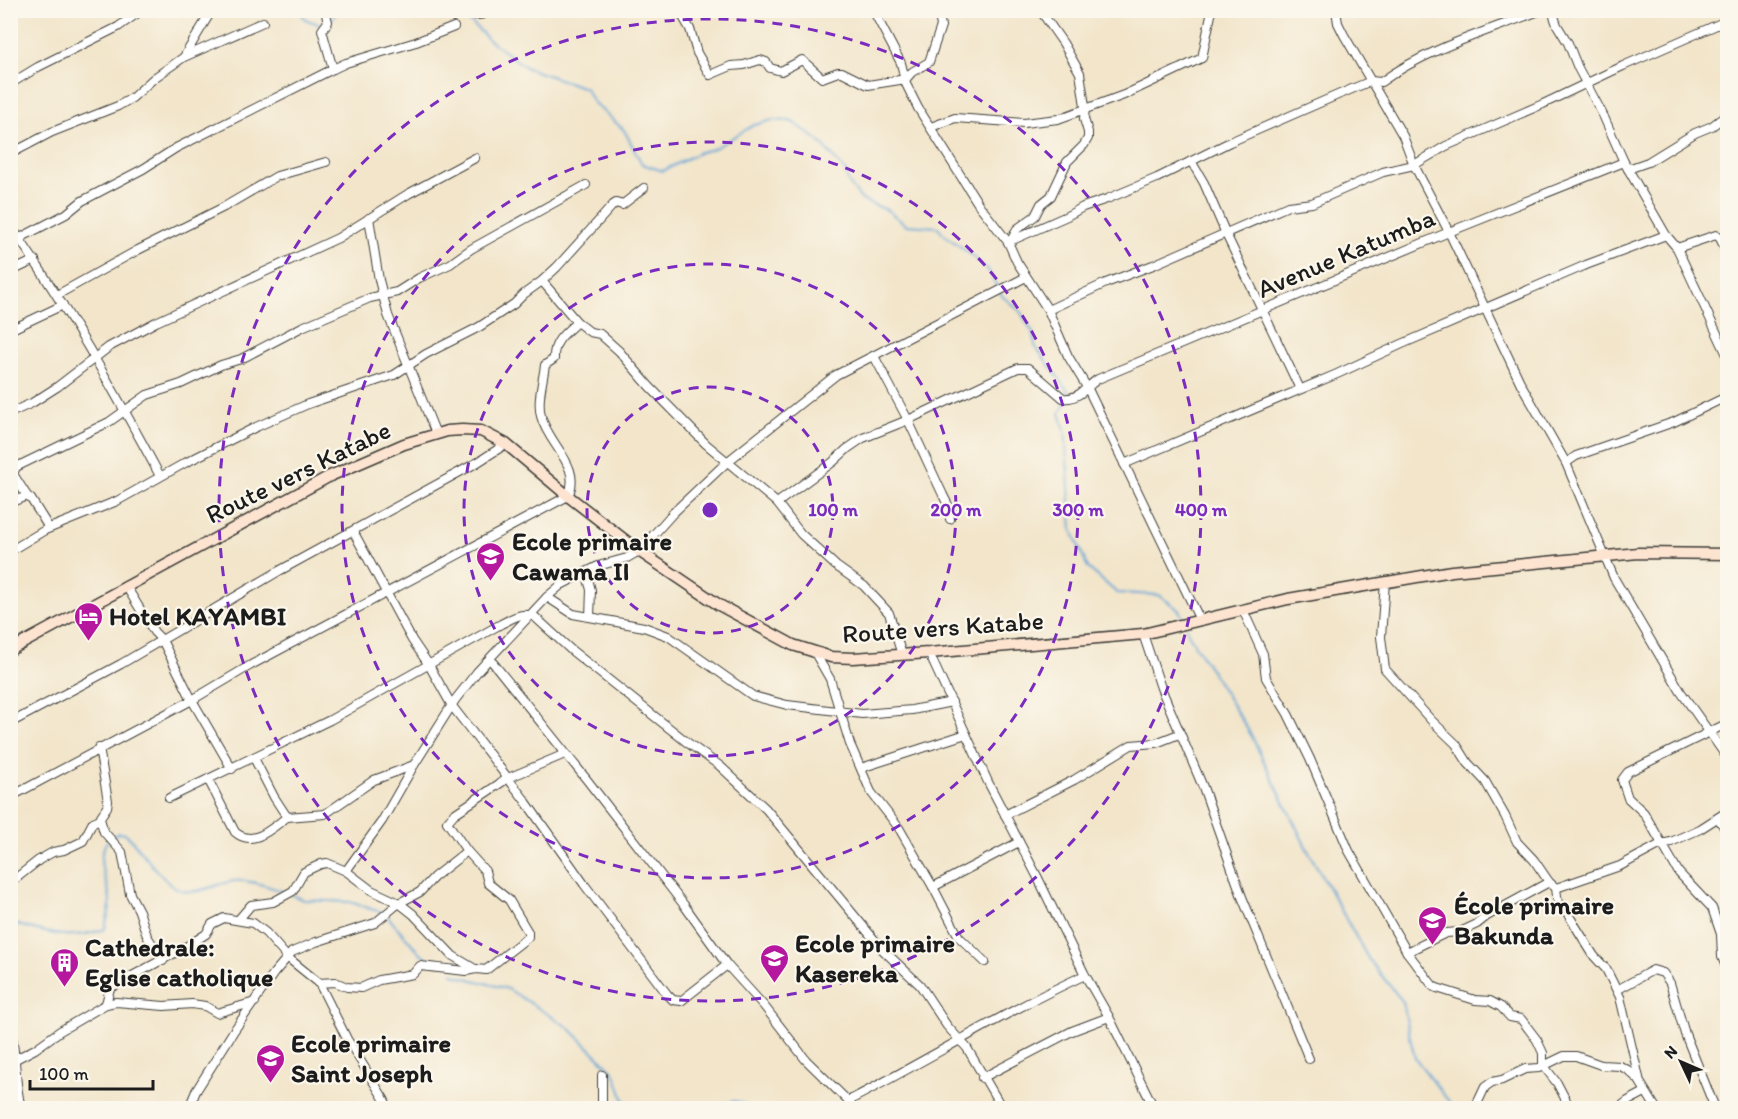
<svg xmlns="http://www.w3.org/2000/svg" width="1738" height="1119" viewBox="0 0 1738 1119" font-family="Itim,sans-serif">
  <rect width="100%" height="100%" fill="#fbf7ec"/>
  <filter id="ink" filterUnits="userSpaceOnUse"><feTurbulence type="fractalNoise" baseFrequency=".0167" numOctaves="2"/><feDisplacementMap in="SourceGraphic" scale="12" xChannelSelector="R" yChannelSelector="G"/><feConvolveMatrix kernelMatrix="1 2 1 2 8 2 1 2 1" color-interpolation-filters="sRGB"/></filter>
  <filter id="wash" filterUnits="userSpaceOnUse"><feTurbulence type="fractalNoise" baseFrequency=".008" numOctaves="4" result="noise"/><feDisplacementMap in="SourceGraphic" scale="24" xChannelSelector="R" yChannelSelector="G"/><feGaussianBlur stdDeviation="1.35" result="paint"/><feColorMatrix in="noise" values="0 0 0 0 0 0 0 0 0 0 0 0 0 0 0 0 0 1.4 0 .05"/><feComposite in="paint" operator="in"/></filter>
  <g filter="url(#wash)">
    <rect width="100%" height="100%" fill="#f2e5ca"/>
    <g fill="none" stroke-linecap="round" stroke-linejoin="round">
      <g stroke="#62a4d6" stroke-width="2">
        <path d="M298 10 307 20 322 25"/>
        <path d="M365 10 371 12 380 10"/>
        <path d="M439 10 451 17 462 19 472 23 490 41 527 68 585 88 593 102 624 130 642 164 663 171 700 152 713 149 754 125 773 120 790 121 796 124 820 142 846 172 848 182 862 200 887 210 906 225 938 227 943 234 970 254 988 270 1002 296 1020 311 1034 335 1035 346 1069 392 1068 395"/>
        <path d="M330 21 339 10"/>
        <path d="M1067 400 1060 413 1065 430 1072 530 1088 568 1117 593 1159 595 1179 610 1184 622"/>
        <path d="M1186 627 1190 637 1250 733 1307 849 1369 960 1403 1002 1410 1038 1415 1058 1454 1108"/>
        <path d="M112 837 118 833 126 834C141 849 152 869 169 883 191 902 211 884 234 881 249 879 271 887 284 892"/>
        <path d="M292 895 304 900 350 902 383 913"/>
        <path d="M387 916 419 952 439 965"/>
        <path d="M10 923C47 932 67 942 105 929 106 920 111 909 110 901 109 879 92 863 108 840"/>
        <path d="M452 973 458 976 508 989 568 1027 614 1072 624 1100 632 1108"/>
        <path d="M703 1108 735 1101 753 1108"/>
      </g>
    </g>
  </g>
  <g filter="url(#ink)">
    <g fill="none" stroke-linecap="round" stroke-linejoin="round">
      <defs>
        <g id="street">
          <path d="M325 10 328 22 322 30 333 69"/>
          <path d="M466 10C476 19 483 14 494 10"/>
          <path d="M679 10 690 29 697 53 710 75 731 66 744 65 760 60 766 62 770 68 781 71 802 60 822 78 838 72H842L868 85 906 79 912 72 929 62 941 26 938 10"/>
          <path d="M873 10 901 63 906 84 918 108 979 205 1008 242 1017 262 1048 310 1068 356 1088 389 1200 620"/>
          <path d="M1336 10 1338 23 1344 35 1403 136 1414 165 1449 232 1521 384 1566 463 1614 578 1681 692 1728 759"/>
          <path d="M1552 10 1557 25 1568 43 1578 68 1603 115 1624 162 1666 235 1677 248 1728 357"/>
          <path d="M185 55 212 10"/>
          <path d="M10 84 38 67 118 27 142 10"/>
          <path d="M931 127 955 118 1024 123 1058 119 1124 95 1202 58 1212 10"/>
          <path d="M10 154 52 132 118 106 132 98 154 78 184 57 263 22"/>
          <path d="M1191 161 1204 183 1226 234 1300 389"/>
          <path d="M1628 169 1648 162 1695 133 1712 126 1728 114"/>
          <path d="M369 218 379 280 388 315 436 434"/>
          <path d="M10 225C66 305 114 390 160 476"/>
          <path d="M20 238 66 214 82 201 143 169 176 148 333 69 346 63 416 42 454 27"/>
          <path d="M1012 239 1017 229 1035 216 1041 204 1051 196 1067 162 1084 145 1088 138V132L1084 119 1085 106 1080 73 1063 43 1040 10"/>
          <path d="M1008 242 1067 216 1083 207 1107 199 1157 178 1230 142 1340 94 1371 81 1381 82C1428 48 1487 32 1541 10"/>
          <path d="M1677 248 1716 235 1720 238 1728 255"/>
          <path d="M10 272 35 260"/>
          <path d="M542 281 577 322 590 332 600 334 619 351 649 386 706 444 777 503 801 534 836 566 864 586 889 613 902 655"/>
          <path d="M57 295 138 250 224 207 277 176 326 162"/>
          <path d="M1048 310 1106 283 1153 265 1288 206 1312 203 1383 172 1414 165 1446 146 1543 104 1623 66 1728 20"/>
          <path d="M10 330 63 305"/>
          <path d="M874 356 908 420 943 495 948 505 950 519"/>
          <path d="M10 413 32 403 57 387 109 347 156 322 338 238 408 194 475 158"/>
          <path d="M1566 463 1576 456 1674 422 1728 396"/>
          <path d="M1124 464 1337 374 1402 344 1586 265 1666 235"/>
          <path d="M27 496 13 474 16 467 109 422 147 395 181 384 221 365 241 359 302 327 370 298 397 292 419 278 450 264 471 249 586 185"/>
          <path d="M10 503 27 496 31 499 49 528"/>
          <path d="M777 503 833 462 847 449 863 438 908 420 1018 368H1028L1063 398C1079 400 1087 386 1098 379L1449 232 1624 162"/>
          <path d="M353 531 412 640 429 665 452 706 524 799 584 884 667 994 673 1000 681 1001 727 965"/>
          <path d="M10 551 45 530 117 501 185 463 256 427 308 404 394 375 426 354 479 327 514 304 524 294 542 281 557 267 613 205 616 203 622 205 644 188"/>
          <path d="M586 572 591 590 590 617"/>
          <path d="M1385 582 1381 637 1385 669 1431 720 1456 744 1468 763 1485 781 1505 816 1517 842 1534 860 1549 882 1556 888 1558 904 1566 911 1594 956 1606 969 1620 997 1640 1082 1656 1108"/>
          <path d="M126 586 154 632 162 640 192 700 232 769"/>
          <path d="M547 597 573 614 644 627 668 636 753 696 787 705 862 714 912 710 952 702"/>
          <path d="M1243 610 1263 654 1266 678 1288 714 1310 759 1349 851 1407 952 1433 986 1437 988 1475 1000 1490 1001 1501 1007 1510 1017 1521 1019 1537 1040 1543 1053V1065L1557 1083 1570 1108"/>
          <path d="M1143 634 1161 688 1203 787 1242 897 1309 1059"/>
          <path d="M815 653 830 679 850 744 871 792 899 828 933 887 959 937 985 962"/>
          <path d="M929 653 988 782 1037 876 1085 975 1109 1017 1154 1108"/>
          <path d="M490 659 587 780 684 905 727 965 764 1006 806 1060 848 1101 854 1108"/>
          <path d="M10 723 121 664 279 571 478 462 506 444"/>
          <path d="M1728 723 1628 772 1622 780 1628 798 1644 813 1679 873 1712 908 1721 934 1722 957 1728 971"/>
          <path d="M99 748 108 801 107 807 101 816 100 819 104 832 122 852 130 894 139 911 147 936 163 961"/>
          <path d="M254 758 274 797 287 817 325 814 374 780 414 765"/>
          <path d="M861 768 966 734"/>
          <path d="M208 779 235 832C253 848 272 828 287 817"/>
          <path d="M10 797 192 700 251 665 568 496C583 466 548 445 541 416 537 401 543 381 545 365L554 359C553 341 565 333 577 322"/>
          <path d="M169 798 330 720 501 624C513 618 523 611 535 617L571 650 688 743 720 766 766 809 882 949 920 985 947 1026 967 1048 1002 1108"/>
          <path d="M1005 815 1074 780 1131 745 1156 743 1179 734"/>
          <path d="M1718 818 1728 833"/>
          <path d="M467 851 434 877 420 892 399 903 413 914 453 956 475 969"/>
          <path d="M346 871 382 821 414 765 455 700 477 672 547 597 561 585 598 566 627 558 639 551 673 513 727 462 836 375 1026 277"/>
          <path d="M10 883 39 860 53 852 64 850 83 841 93 822 100 819"/>
          <path d="M933 887 1019 842"/>
          <path d="M1556 888 1620 866 1661 844 1671 842 1700 829 1728 811"/>
          <path d="M1407 952 1446 933 1460 932 1477 924 1487 916 1549 882"/>
          <path d="M319 983 335 982 347 987 361 988 379 980 413 974 420 966 466 971 476 969 486 970 528 937V932L509 900 488 883 485 871 467 851 447 822 454 814 508 778 565 754"/>
          <path d="M1617 990 1653 970 1663 973 1670 983 1685 1034 1715 1108"/>
          <path d="M106 1004 110 988 184 948 206 934 212 924 224 918 253 923 266 933 287 957 319 983 347 1039 384 1099 388 1108"/>
          <path d="M10 1027C17 1054 14 1081 21 1108"/>
          <path d="M10 1062 35 1049 60 1031 106 1004 116 1002 164 1006 192 1004 205 1006 217 1013 255 1002"/>
          <path d="M602 1075V1108"/>
          <path d="M982 1078 1072 1031 1109 1017"/>
          <path d="M848 1101C928 1060 1004 1012 1085 975"/>
          <path d="M189 1108 196 1091 233 1032 274 973 292 952 316 942 375 923 399 903 371 890 346 871 327 863 321 864 304 872 293 891 273 902 251 905 239 919"/>
          <path d="M1475 1108 1485 1087 1492 1082 1502 1080 1525 1069 1539 1068 1564 1056H1576L1601 1065 1620 1066 1628 1070 1639 1080"/>
          <path d="M1619 1108 1628 1101 1645 1092"/>
        </g>
        <path id="secondary" d="M10 650 330 476 404 444 447 431 462 430 481 431 506 444 568 496 639 551 719 605 793 645 831 657 853 658 929 653 1143 634 1288 599 1452 571 1638 553 1728 554"/>
      </defs>
      <use href="#street" stroke="#3c3a36" stroke-width="10"/>
      <use href="#secondary" stroke="#3c3a36" stroke-width="13"/>
      <use href="#street" stroke="#fff" stroke-width="8"/>
      <use href="#secondary" stroke="#fde4d1" stroke-width="10"/>
    </g>
  </g>
  <g fill="none" stroke="#7b2cbf" stroke-width="3" stroke-dasharray="10 8">
    <circle cx="710" cy="510" r="123"/>
    <circle cx="710" cy="510" r="246"/>
    <circle cx="710" cy="510" r="368"/>
    <circle cx="710" cy="510" r="491"/>
  </g>
  <defs>
    <symbol id="school-pin" viewBox="-11 -11 22 30"><path d="M0 17L-7.5 6A9.5 9.5 0 1 1 7.5 6Z" fill="#b5179e" stroke="#fbf7ec"/><path d="M0-5L7-2L0 1L-7-2ZM-4 1L0 2.5L4 1V4Q0 6-4 4Z" fill="#fff"/></symbol>
    <symbol id="hotel-pin" viewBox="-11 -11 22 30"><path d="M0 17L-7.5 6A9.5 9.5 0 1 1 7.5 6Z" fill="#b5179e" stroke="#fbf7ec"/><path d="M-6-4.5h1.5V1H6V5H4.5V3h-9V5H-6ZM-4 0a1.8 1.8 0 1 1 3.6 0ZM.5 0V-2.5h3Q6-2.5 6 0Z" fill="#fff"/></symbol>
    <symbol id="building-pin" viewBox="-11 -11 22 30"><path d="M0 17L-7.5 6A9.5 9.5 0 1 1 7.5 6Z" fill="#b5179e" stroke="#fbf7ec"/><path d="M-4-6H4V6H1V3H-1V6H-4ZM-2.5-4.3h1.7v1.8h-1.7ZM.8-4.3h1.7v1.8H.8ZM-2.5-1h1.7V.8h-1.7ZM.8-1h1.7V.8H.8Z" fill="#fff"/></symbol>
  </defs>
  <g fill-rule="evenodd">
    <use href="#school-pin" x="474" y="540" width="33" height="45"/>
    <use href="#hotel-pin" x="72" y="600" width="33" height="45"/>
    <use href="#school-pin" x="1416" y="904" width="33" height="45"/>
    <use href="#school-pin" x="758" y="942" width="33" height="45"/>
    <use href="#building-pin" x="48" y="946" width="33" height="45"/>
    <use href="#school-pin" x="254" y="1042" width="33" height="45"/>
  </g>
  <g text-anchor="middle" dominant-baseline="central" stroke-width="4.5" stroke-linejoin="round" paint-order="stroke">
    <g font-size="26" fill="#1c1c1c" stroke="#fbf7ec">
      <text transform="translate(1346 253) rotate(-23)">Avenue Katumba</text>
      <text transform="translate(298 472) rotate(-26)">Route vers Katabe</text>
      <text transform="translate(943 627) rotate(-4)">Route vers Katabe</text>
    </g>
    <g font-size="26" font-weight="bold" fill="#1c1c1c" stroke="#fbf7ec" text-anchor="start">
      <text x="512" y="541">Ecole primaire<tspan x="512" dy="30">Cawama II</tspan></text>
      <text x="109" y="616">Hotel KAYAMBI</text>
      <text x="1454" y="905">École primaire<tspan x="1454" dy="30">Bakunda</tspan></text>
      <text x="795" y="943">Ecole primaire<tspan x="795" dy="30">Kasereka</tspan></text>
      <text x="85" y="947">Cathedrale:<tspan x="85" dy="30">Eglise catholique</tspan></text>
      <text x="291" y="1043">Ecole primaire<tspan x="291" dy="30">Saint Joseph</tspan></text>
    </g>
  </g>
  <circle cx="710" cy="510" r="9" fill="#7b2cbf" stroke="#fbf7ec" stroke-width="3"/>
  <g font-size="18" text-anchor="middle" font-weight="bold" fill="#7b2cbf" stroke="#fbf7ec" stroke-width="4.5" stroke-linejoin="round" paint-order="stroke">
    <text x="833" y="516">100 m</text>
    <text x="956" y="516">200 m</text>
    <text x="1078" y="516">300 m</text>
    <text x="1201" y="516">400 m</text>
  </g>
  <rect width="1738" height="1119" fill="none" stroke="#fbf7ec" stroke-width="36"/>
  <g transform="translate(1681 1062) rotate(314)" stroke="#fbf7ec" stroke-width="4.5" paint-order="stroke">
  <path d="M0-4.5L10 22L0 15L-10 22Z" fill="#1c1c1c"/>
  <text y="-9" font-size="16" font-weight="bold" text-anchor="middle" fill="#1c1c1c">N</text>
  </g>
  <path d="M30 1080v9h123v-9" fill="none" stroke="#1c1c1c" stroke-width="3"/>
  <text x="39" y="1080" font-size="18" fill="#1c1c1c" stroke="#fbf7ec" stroke-width="4.5" paint-order="stroke">100 m</text>
</svg>
